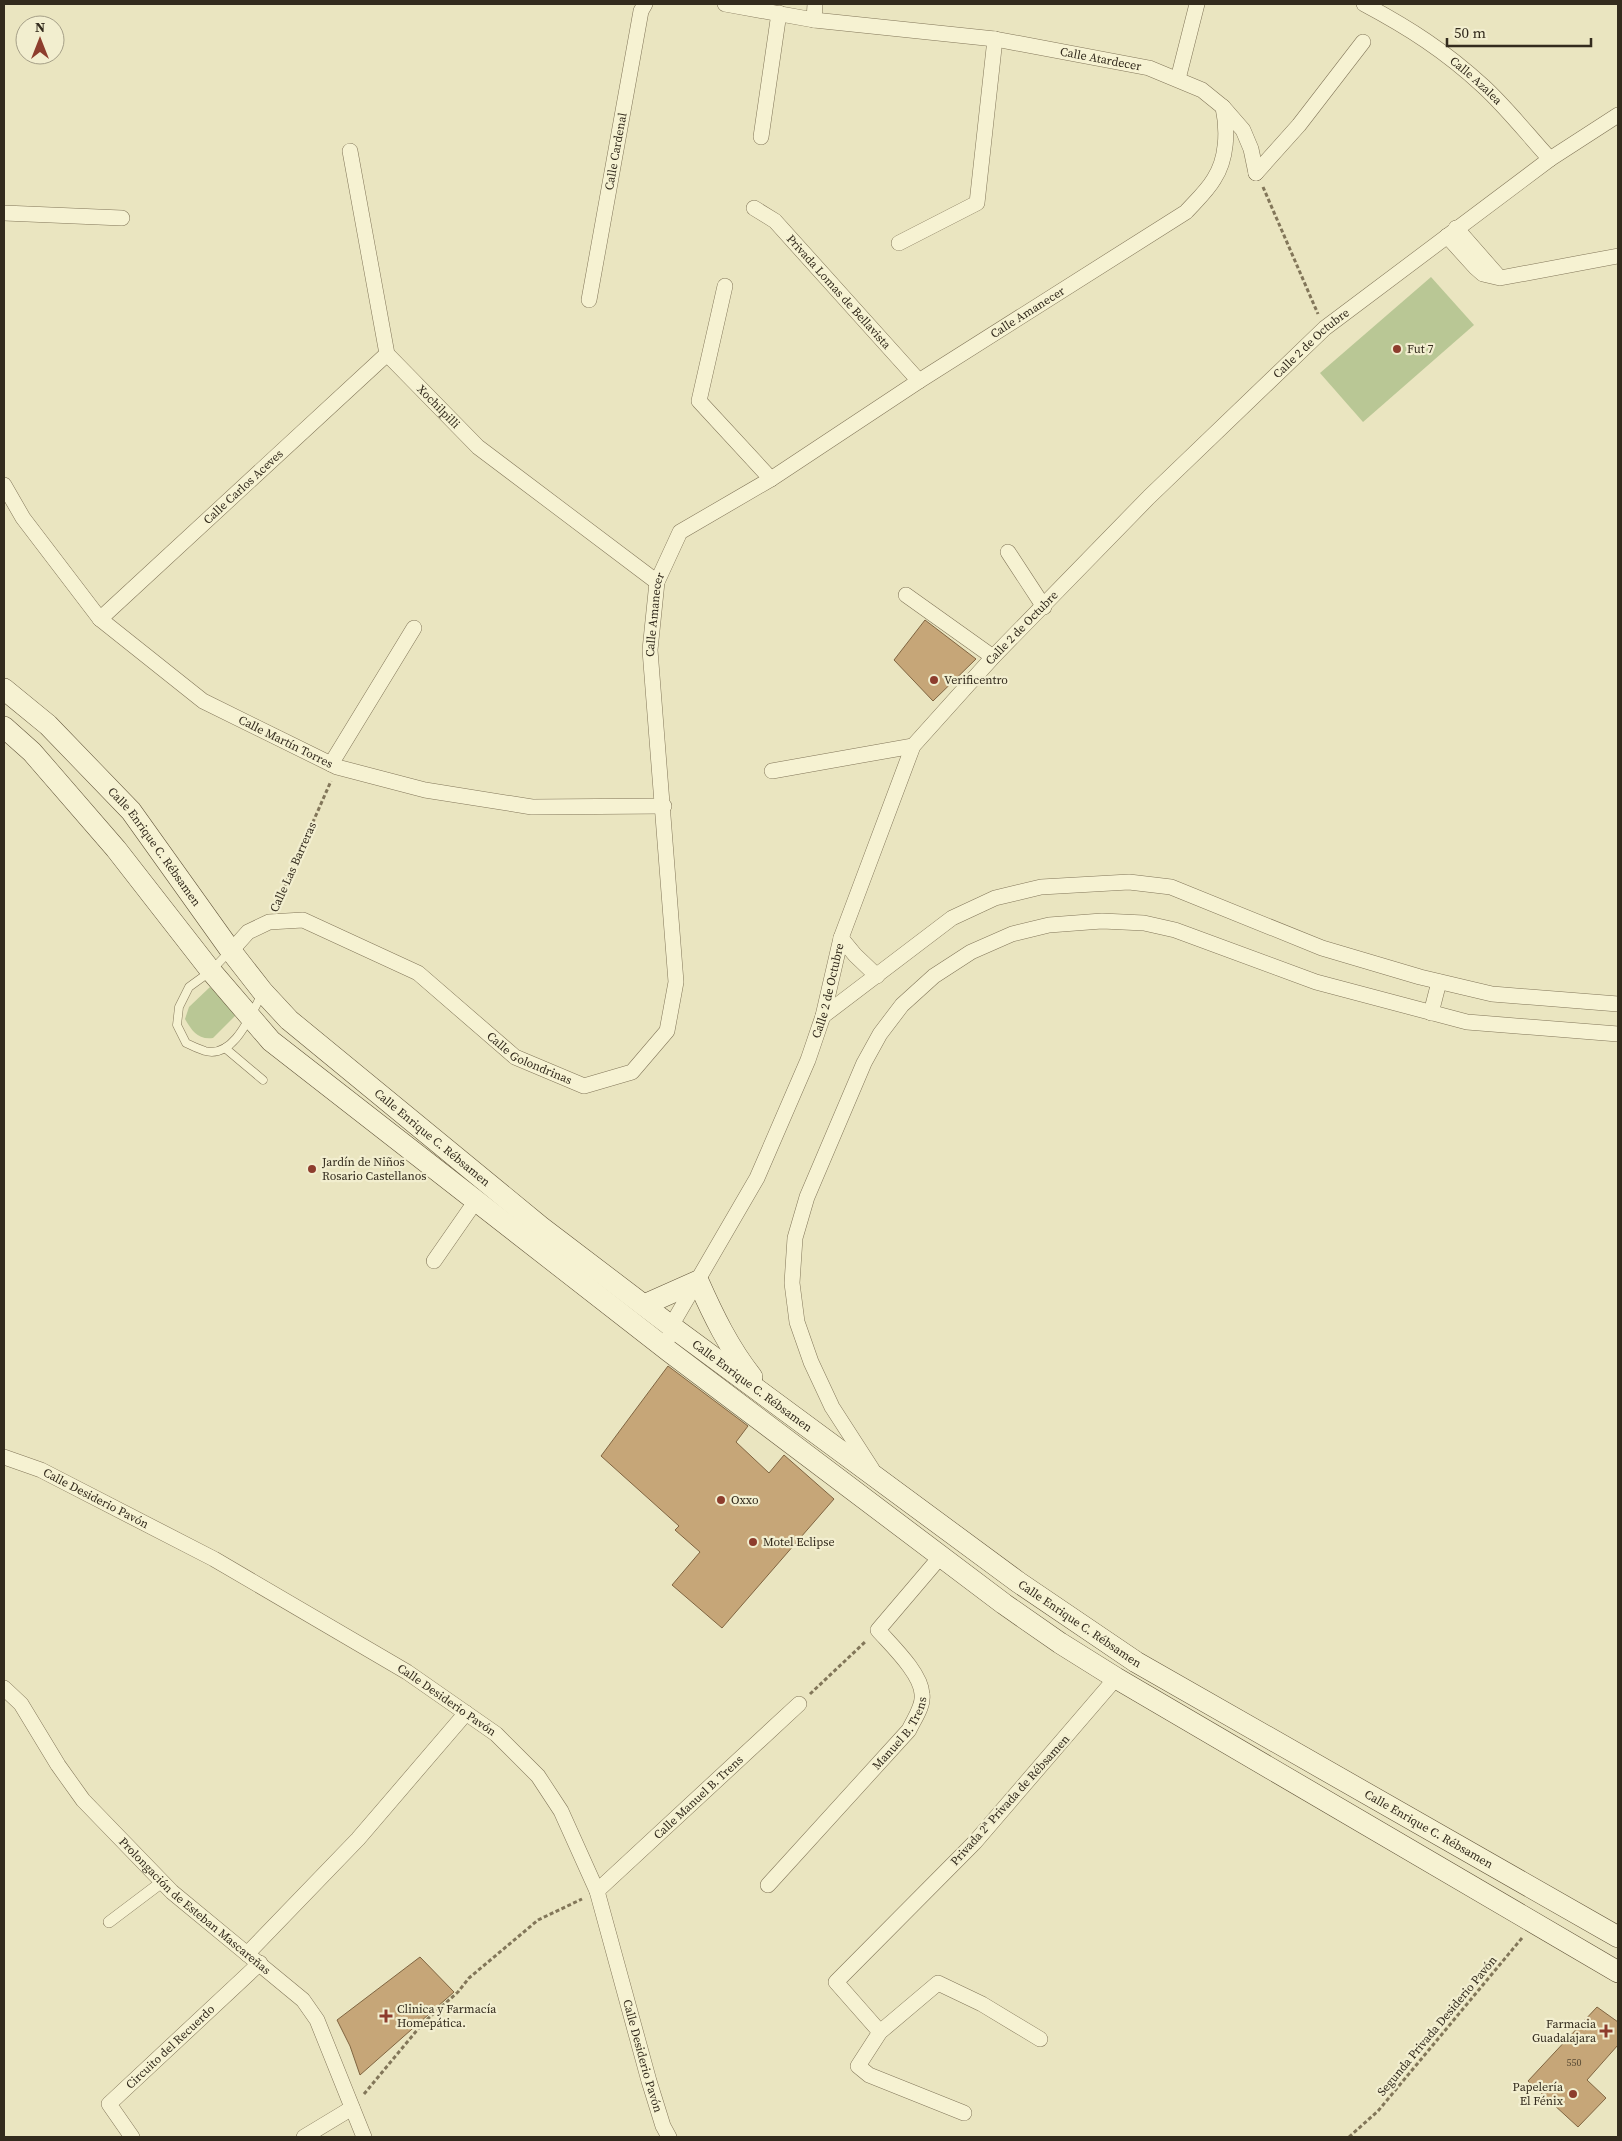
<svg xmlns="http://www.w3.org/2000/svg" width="1622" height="2141" viewBox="0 0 1622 2141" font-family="'Source Serif 4',serif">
  <rect width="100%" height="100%" fill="#eae5c0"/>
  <g fill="#b9c795">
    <path d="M1431 277 1474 325 1363 422 1320 373Z"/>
    <path d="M210 987 236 1015 213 1038C198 1040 192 1031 185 1019L189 1007Z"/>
  </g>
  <g fill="#c6a678" stroke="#806541">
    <path d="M925 620 976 659 933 701 894 660Z"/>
    <path d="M668 1366 748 1426 736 1442 769 1473 784 1455 834 1499 722 1628 672 1585 700 1552 675 1530 679 1526 601 1456Z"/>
    <path d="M420 1957 454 1992 360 2075 350 2046 337 2020Z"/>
    <path d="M1597 2007 1618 2022V2045L1587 2080 1606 2098 1578 2127 1528 2081Z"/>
  </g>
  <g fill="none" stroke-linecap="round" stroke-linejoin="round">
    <defs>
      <g id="service">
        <path d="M229 952 211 971 189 987 179 1007 177 1025 186 1043C192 1046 199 1049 205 1051 234 1059 251 1014 262 994"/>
        <path d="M225 1048 263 1080"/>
      </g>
      <path id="pedestrian" d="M109 1922 162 1882"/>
      <g id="minor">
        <path id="s1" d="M725 4 814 20 995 39 1149 68 1202 90 1223 107 1243 130 1251 149 1256 173"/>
        <path id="s2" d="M1364 4C1409 28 1445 51 1483 86 1507 108 1528 135 1550 159"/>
        <path d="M814 20 815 4"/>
        <path d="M1178 79 1197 4"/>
        <path d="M761 137 779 13"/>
        <path id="s3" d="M350 151 387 354 478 447 657 582"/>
        <path d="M1256 173 1299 125 1363 42"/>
        <path id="s4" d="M754 208 775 221 919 381"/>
        <path d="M4 213 122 218"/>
        <path d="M1456 228 1499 277"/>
        <path d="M1447 236 1475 267 1483 274 1500 278 1618 256"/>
        <path d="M899 243 977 203 995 39"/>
        <path d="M725 286 699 401 771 479"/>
        <path id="s5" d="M589 300 641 11 645 4"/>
        <path id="s6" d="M4 485 23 518 100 619 203 701 337 767 425 790 532 807 664 806"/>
        <path d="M1008 552 1044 607"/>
        <path d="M906 595 993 657"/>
        <path id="s7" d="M100 619 387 354"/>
        <path d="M331 764 414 628"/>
        <path d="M772 771 913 746"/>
        <path d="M841 938 855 955 877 976"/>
        <path id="s8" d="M231 951 248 932 269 922 303 920 418 973 515 1057 584 1086 632 1072 667 1031 676 982 650 650 657 582 680 532 771 479 919 381 1186 212C1195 202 1207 191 1214 179 1227 159 1228 131 1223 107"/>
        <path d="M1431 1013 1439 982"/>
        <path d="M823 1016 952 918 995 898 1041 887 1129 882 1171 887 1322 948 1420 977 1492 994 1618 1004"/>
        <path d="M434 1261 475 1202"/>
        <path id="s9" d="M670 1336 671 1326 757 1178 808 1060 823 1016 841 938 913 746 993 657 1149 497 1325 328 1550 159 1618 115"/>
        <path id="s10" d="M4 1457 41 1470 214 1559 407 1672 496 1734 538 1776 561 1811 597 1891 649 2081 663 2126 669 2137"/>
        <path d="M872 1469 832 1407 811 1362 797 1322 792 1283 795 1238 807 1197 864 1063 880 1034 902 1005 934 976 971 952 1012 934 1049 925 1102 921 1144 923 1175 930 1316 982 1467 1022 1618 1034"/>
        <path id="s11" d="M4 1688 21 1704 58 1765 83 1800 172 1892 303 2000 317 2020 364 2137"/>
        <path id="s12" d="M768 1885 909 1730C914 1719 924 1706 922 1694 921 1673 891 1645 878 1630L941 1556"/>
        <path id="s13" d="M597 1891 799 1704"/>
        <path d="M247 1954 358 1839 466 1713"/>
        <path d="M880 2032 836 1982 975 1842 1116 1678"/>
        <path d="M964 2113 869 2075 858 2066 880 2032 938 1983 982 2004 1040 2039"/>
        <path id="s14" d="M132 2137 109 2104 260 1963"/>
        <path d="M304 2137 352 2108"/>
      </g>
      <g id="secondary">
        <path id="s15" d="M4 689 48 725 131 811 231 951 263 992 289 1020 541 1227 671 1326 1018 1582 1136 1662 1618 1937"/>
        <path d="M4 727 32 752 116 849 211 971 271 1041 670 1352 1004 1604 1060 1643 1116 1678 1618 1972"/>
        <path d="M644 1305 698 1281C713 1315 729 1348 752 1377"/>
      </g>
    </defs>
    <use href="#service" stroke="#827659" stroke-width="9"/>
    <use href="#pedestrian" stroke="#827659" stroke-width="12"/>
    <use href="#minor" stroke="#827659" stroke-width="16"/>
    <use href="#secondary" stroke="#64573c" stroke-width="22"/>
    <g stroke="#827659" stroke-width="3" stroke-dasharray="4 2.5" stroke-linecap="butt">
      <path d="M1263 187 1318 314"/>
      <path d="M276 906 331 781"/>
      <path d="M810 1694 866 1641"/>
      <path d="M364 2094 423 2023 458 1992 469 1978 538 1920 582 1899"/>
      <path d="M1349 2137 1378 2111 1522 1938"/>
    </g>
    <use href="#service" stroke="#f6f2d2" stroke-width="8"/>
    <use href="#pedestrian" stroke="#f6f2d2" stroke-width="11"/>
    <use href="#minor" stroke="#f6f2d2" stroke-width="15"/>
    <use href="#secondary" stroke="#f6f2d2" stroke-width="21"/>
  </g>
  <g fill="#8d3d2d" stroke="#f2eecf" stroke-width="2">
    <circle cx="1397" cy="349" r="5"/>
    <circle cx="934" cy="680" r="5"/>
    <circle cx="312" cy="1169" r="5"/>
    <circle cx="721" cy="1500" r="5"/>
    <circle cx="753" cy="1542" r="5"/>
    <path d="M383.5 2008.5h5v5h5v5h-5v5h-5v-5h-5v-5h5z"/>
    <path d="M1603.5 2023.5h5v5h5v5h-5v5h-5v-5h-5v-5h5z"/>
    <circle cx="1573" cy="2094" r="5"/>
  </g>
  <g text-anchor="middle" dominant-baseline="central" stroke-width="4.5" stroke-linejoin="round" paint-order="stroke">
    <g font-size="10" fill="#584a34">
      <text x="1574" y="2062">550</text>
    </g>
    <g font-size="12" fill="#332b1d" stroke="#f2eecf">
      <text stroke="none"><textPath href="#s1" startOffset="380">Calle Atardecer</textPath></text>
      <text stroke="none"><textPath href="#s2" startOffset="136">Calle Azalea</textPath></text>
      <text stroke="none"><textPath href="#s5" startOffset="151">Calle Cardenal</textPath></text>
      <text stroke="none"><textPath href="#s4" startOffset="120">Privada Lomas de Bellavista</textPath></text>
      <text stroke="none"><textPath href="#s8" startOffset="1434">Calle Amanecer</textPath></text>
      <text stroke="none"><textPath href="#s9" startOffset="1208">Calle 2 de Octubre</textPath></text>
      <text stroke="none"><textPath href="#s3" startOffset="280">Xochilpilli</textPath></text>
      <text stroke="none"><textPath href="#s7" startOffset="195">Calle Carlos Aceves</textPath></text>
      <text stroke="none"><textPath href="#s8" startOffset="935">Calle Amanecer</textPath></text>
      <text stroke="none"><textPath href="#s9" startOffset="802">Calle 2 de Octubre</textPath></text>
      <text stroke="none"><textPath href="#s6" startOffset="389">Calle Martín Torres</textPath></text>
      <text stroke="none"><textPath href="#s15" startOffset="219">Calle Enrique C. Rébsamen</textPath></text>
      <text transform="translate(293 867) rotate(-66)">Calle Las Barreras</text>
      <text stroke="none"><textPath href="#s9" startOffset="382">Calle 2 de Octubre</textPath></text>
      <text stroke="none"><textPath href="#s8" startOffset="351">Calle Golondrinas</textPath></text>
      <text stroke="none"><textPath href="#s15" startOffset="624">Calle Enrique C. Rébsamen</textPath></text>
      <text stroke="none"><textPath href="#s15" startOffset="1029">Calle Enrique C. Rébsamen</textPath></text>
      <text stroke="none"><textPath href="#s10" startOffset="101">Calle Desiderio Pavón</textPath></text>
      <text stroke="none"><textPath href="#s15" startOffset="1434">Calle Enrique C. Rébsamen</textPath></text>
      <text stroke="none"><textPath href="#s10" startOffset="506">Calle Desiderio Pavón</textPath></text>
      <text stroke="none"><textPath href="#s12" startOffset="202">Manuel B. Trens</textPath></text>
      <text stroke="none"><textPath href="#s13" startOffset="138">Calle Manuel B. Trens</textPath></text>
      <text transform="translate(1010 1800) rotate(-48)">Privada 2ª Privada de Rébsamen</text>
      <text stroke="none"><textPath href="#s15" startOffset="1839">Calle Enrique C. Rébsamen</textPath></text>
      <text stroke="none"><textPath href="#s11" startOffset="292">Prolongación de Esteban Mascareñas</textPath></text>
      <text transform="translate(1437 2026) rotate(-50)">Segunda Privada Desiderio Pavón</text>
      <text stroke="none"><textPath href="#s14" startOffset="124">Circuito del Recuerdo</textPath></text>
      <text stroke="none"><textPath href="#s10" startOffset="926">Calle Desiderio Pavón</textPath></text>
    </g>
    <g font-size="12" fill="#332b1d" stroke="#f2eecf" text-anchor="start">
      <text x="1407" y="349">Fut 7</text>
      <text x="944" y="680">Verificentro</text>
      <text x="322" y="1162">Jardín de Niños<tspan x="322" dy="14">Rosario Castellanos</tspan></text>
      <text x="731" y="1500">Oxxo</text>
      <text x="763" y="1542">Motel Eclipse</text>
      <text x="397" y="2009">Clinica y Farmacía<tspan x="397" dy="14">Homepática.</tspan></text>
      <text x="1596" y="2024" text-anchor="end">Farmacia<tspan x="1596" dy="14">Guadalajara</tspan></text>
      <text x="1563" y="2087" text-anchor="end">Papelería<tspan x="1563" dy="14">El Fénix</tspan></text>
    </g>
  </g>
  <rect width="1622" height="2141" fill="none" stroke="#332b1d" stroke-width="10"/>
  <g transform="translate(40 40)"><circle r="24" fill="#f2eecf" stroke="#a6a088"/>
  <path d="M0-4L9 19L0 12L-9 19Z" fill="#8d3d2d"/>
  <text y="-8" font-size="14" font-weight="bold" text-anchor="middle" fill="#332b1d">N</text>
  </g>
  <path d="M1447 38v8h144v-8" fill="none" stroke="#332b1d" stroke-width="2.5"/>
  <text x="1454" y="38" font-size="15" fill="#332b1d" stroke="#f2eecf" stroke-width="4" paint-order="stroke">50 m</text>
</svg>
